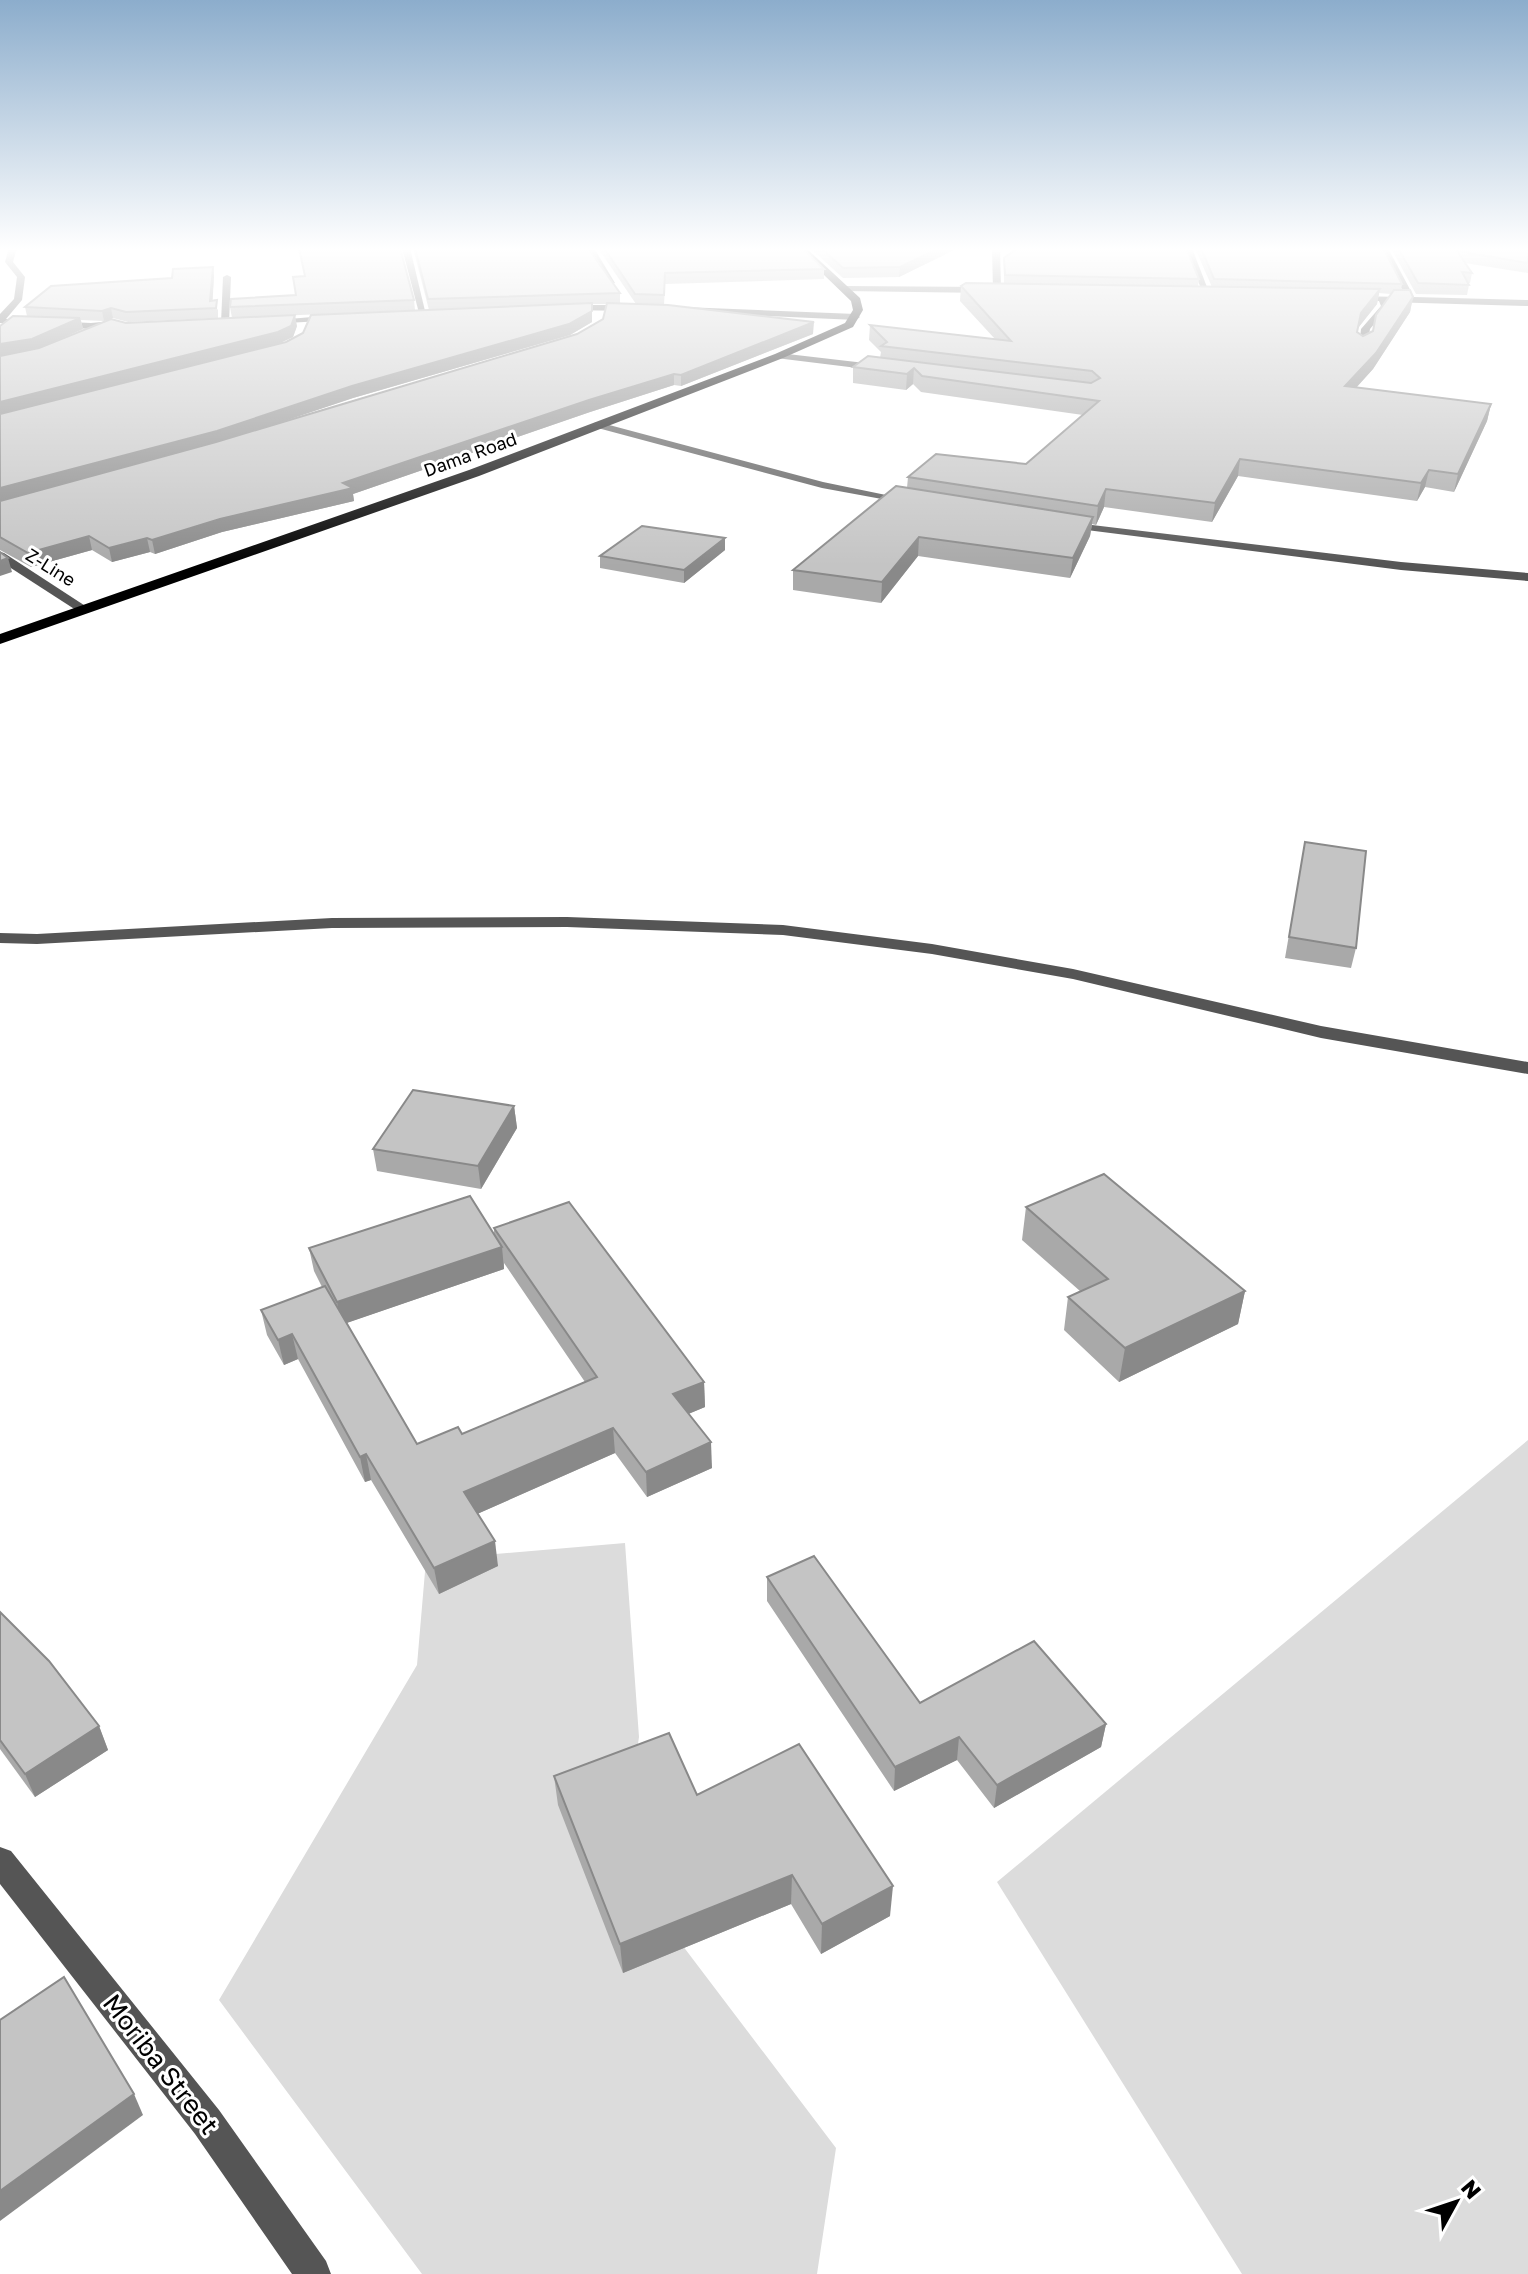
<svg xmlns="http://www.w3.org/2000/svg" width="1528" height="2274" viewBox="0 0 1528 2274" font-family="'Golos Text',sans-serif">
  <rect width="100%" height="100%" fill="#fff"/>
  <g fill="#dcdcdc">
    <path d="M1528 1440V2274H1242L997 1882Z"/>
    <path d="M625 1543 639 1737 620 1863 836 2148 817 2274H422L219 2000 417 1665 426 1560Z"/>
  </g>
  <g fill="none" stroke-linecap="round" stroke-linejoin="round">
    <g fill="#555" fill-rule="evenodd">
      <path d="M9 248H17L13 262 25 277 22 300 6 319 91 323 112 321 115 326 91 329 0 323V314L14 299 17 277 5 262Z"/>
      <path d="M402 248H410L426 315 419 313Z"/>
      <path d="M586 248H594L615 283H609Z"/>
      <path d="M992 248H1000L1001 290 997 293 993 290Z"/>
      <path d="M1184 248H1192L1210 295 1203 293Z"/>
      <path d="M1380 248H1388L1414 297 1528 300V306L1387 302 1389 306 1370 329 1367 346 1359 348 1361 329 1381 306 1379 301H1351L1348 296 1406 297Z"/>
      <path d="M227 275 231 277 229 323 225 326 221 323 223 277Z"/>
      <path d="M847 286 987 287 991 290 987 293 844 291Z"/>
      <path d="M568 305H632L636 308 632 311 565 310Z"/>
      <path d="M684 307 856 314 860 317 856 320 681 312Z"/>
      <path d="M336 315 339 320 269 324 265 321Z"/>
      <path d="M779 353 882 365 887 368 882 371 776 358Z"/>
      <path d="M598 422 823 482 915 501 909 504 822 488 594 427V423Z"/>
      <path d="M1067 522 1401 562 1528 573V581L1401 570 1063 527V523Z"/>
      <path d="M0 552 4 553 90 609 79 612 0 561Z"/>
      <path d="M567 917 783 925 932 944 1073 969 1321 1026 1528 1062V1074L1321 1038 1073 979 932 954 783 935 567 927 332 928 37 944 0 943V933L37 934 332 918Z"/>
      <path d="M0 1847 11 1851 219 2110 326 2261 331 2274H292L195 2134 0 1884Z"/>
    </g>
    <path fill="#000" fill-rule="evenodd" d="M796 248H806L860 298 863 310 853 327 783 358 479 476 0 644V634L469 470 775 354 845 323 853 310 851 301Z"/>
  </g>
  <g fill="#a9a9a9" fill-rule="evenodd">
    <path d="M413 248H588L620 293V303L813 334 681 386 674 385 590 412 353 494 354 501 222 532 155 554 150 552 112 562 92 550 31 567 0 550V356L27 316 25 307 172 278 213 267 214 276 212 301 218 310V318L128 322 113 318 104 321 81 320 83 329 38 349 126 323 297 326 293 337 280 343 429 310ZM592 304H607L603 319 577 334 284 421 353 398 570 335 592 322Z"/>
    <path d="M598 248H802L824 269V279L665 284 664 305 636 304Z"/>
    <path d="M810 248H958L899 277 843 278Z"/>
    <path d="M1195 248H1383L1402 284 1401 290 1413 297 1410 312 1373 369 1356 388 1491 404 1487 421 1454 492 1425 487 1417 501 1238 476 1212 522 1104 507 1096 525 1092 524 1090 536 1070 578 918 556 881 603 793 590V570L907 488 908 477 1026 464 1083 415 921 392 913 384 906 390 853 383V367L880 358 881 352 869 340 870 325 995 339 960 301 961 286 1004 283V258L1199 279 1198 286 1212 287ZM1379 293 1391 294 1373 331 1363 336 1357 332 1358 328 1377 304Z"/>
    <path d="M1391 248H1528V273L1465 263 1472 273 1470 283H1468L1469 285 1467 295 1416 294Z"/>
    <path d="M304 276 414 300 415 310 232 318 230 307 296 295Z"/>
    <path d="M725 538V550L684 583 600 568V556Z"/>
    <path d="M1305 842 1356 948 1351 968 1285 958Z"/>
    <path d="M514 1106 517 1128 481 1189 377 1171 373 1149Z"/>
    <path d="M1026 1207 1245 1291 1238 1324 1119 1382 1064 1330 1068 1297 1080 1291 1022 1240Z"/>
    <path d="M494 1228 704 1382 705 1407 688 1414 712 1468 647 1497 615 1453 477 1514 498 1566 439 1594 371 1480 365 1482 298 1359 284 1365 267 1335 261 1310 322 1287 314 1271 309 1248 494 1235ZM504 1263 585 1382 462 1434 417 1444 346 1323 504 1269Z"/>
    <path d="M767 1577 920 1703 1106 1724 1101 1747 994 1808 957 1760 894 1791 767 1601Z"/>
    <path d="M0 1612 99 1726 108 1750 35 1797 0 1749Z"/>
    <path d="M554 1776 697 1795 890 1916 821 1954 791 1904 623 1973 558 1805Z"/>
  </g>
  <g fill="#898989">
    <path d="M939 248H958L899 277 900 267Z"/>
    <path d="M213 267 214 276 212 311 210 301Z"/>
    <path d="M1380 289 1377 304 1358 328 1361 313Z"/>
    <path d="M1413 297 1410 312 1373 369 1342 403 1345 386Z"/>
    <path d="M592 303V322L570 335 353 398 219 443 0 502V488Z"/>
    <path d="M111 308 113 318 104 321 102 311Z"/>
    <path d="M295 315 297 326 293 337 280 343 0 415V402Z"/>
    <path d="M80 318 83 329 34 350 0 356V344Z"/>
    <path d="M814 322 813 334 681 386V375Z"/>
    <path d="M914 368 913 384 906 390 907 374Z"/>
    <path d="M674 374V385L590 412 353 494 354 501 222 532 155 554 152 540 220 519 343 483 589 400Z"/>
    <path d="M1491 404 1487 421 1454 492 1458 474Z"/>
    <path d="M1240 459 1238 476 1212 522 1215 503Z"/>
    <path d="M1429 470 1425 487 1417 501 1421 483Z"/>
    <path d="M1106 489 1104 507 1096 525 1098 506Z"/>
    <path d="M1093 517 1090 536 1070 578 1073 558Z"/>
    <path d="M89 536 92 550 31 567 28 553Z"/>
    <path d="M919 537 918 556 881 603 882 582Z"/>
    <path d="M147 538 150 552 112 562 109 548Z"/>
    <path d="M725 538V550L684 583V570Z"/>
    <path d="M8 558 12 572 0 576V561Z"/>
    <path d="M514 1106 517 1128 481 1189 478 1166Z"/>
    <path d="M502 1247 504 1269 341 1325 337 1302Z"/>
    <path d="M1245 1291 1238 1324 1119 1382 1125 1348Z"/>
    <path d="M292 1334 298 1359 284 1365 278 1340Z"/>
    <path d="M704 1382 705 1407 674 1420 673 1394Z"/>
    <path d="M613 1428 615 1453 468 1518 464 1492Z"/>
    <path d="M711 1442 712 1468 647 1497 646 1472Z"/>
    <path d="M366 1454 371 1480 365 1482 360 1457Z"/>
    <path d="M495 1541 498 1566 439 1594 434 1568Z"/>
    <path d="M1106 1724 1101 1747 994 1808 997 1785Z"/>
    <path d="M99 1726 108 1750 35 1797 25 1774Z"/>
    <path d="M959 1737 957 1760 894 1791 895 1767Z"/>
    <path d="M792 1875 791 1904 623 1973 620 1944Z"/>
    <path d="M893 1886 890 1916 821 1954 822 1924Z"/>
    <path d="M134 2094 143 2115 0 2221V2191Z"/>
  </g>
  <g fill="#c4c4c4" stroke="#898989" stroke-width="2">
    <path d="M299 248H400L414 300 230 307 231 299 296 295 293 277 305 276Z"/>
    <path d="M415 248H588L620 293 428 299Z"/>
    <path d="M604 248H802L824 269 665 273 664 295 635 294Z"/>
    <path d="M821 248H939L900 267 843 268Z"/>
    <path d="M1018 248H1186L1199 279 1005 275 1004 258Z"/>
    <path d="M1201 248H1383L1402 284 1214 279Z"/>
    <path d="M1398 248H1528V263L1457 251 1472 273 1462 272 1469 285 1418 283Z"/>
    <path d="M213 267 210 301 217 300 216 308 126 312 111 308 102 311 25 307 51 286 172 278 173 269Z"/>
    <path d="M966 283 1380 289 1361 313 1357 332 1363 336 1373 331 1376 315 1394 290H1410L1413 297 1376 353 1345 386 1491 404 1458 474 1429 470 1421 483 1240 459 1215 503 1106 489 1098 506 908 477 936 454 1026 464 1099 401 922 376 914 368 907 374 853 367 868 356 1091 383 1100 378 1092 371 881 346 887 342 870 325 1011 341 961 286Z"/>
    <path d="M592 303V311L569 324 352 386 217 431 0 488V414L286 342 303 333 311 315Z"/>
    <path d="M607 303 668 305 814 322 681 375 674 374 589 400 343 483 353 488 220 519 152 540 147 538 109 548 89 536 28 553 0 537V501L216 442 577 334 603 319Z"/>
    <path d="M295 315 291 326 278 332 0 402V356L39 348 111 319 126 323Z"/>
    <path d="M13 316 80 318 32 339 0 344V326Z"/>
    <path d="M896 486 1093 517 1073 558 919 537 882 582 793 570Z"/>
    <path d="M642 526 725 538 684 570 600 556Z"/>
    <path d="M0 552 8 558 0 561Z"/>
    <path d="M1305 842 1366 851 1356 948 1289 937Z"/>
    <path d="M413 1090 514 1106 478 1166 373 1149Z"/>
    <path d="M1104 1174 1245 1291 1125 1348 1068 1297 1108 1279 1026 1207Z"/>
    <path d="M470 1196 502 1247 337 1302 309 1248Z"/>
    <path d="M569 1202 704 1382 673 1394 711 1442 646 1472 613 1428 464 1492 495 1541 434 1568 366 1454 360 1457 292 1334 278 1340 261 1310 325 1286 417 1444 458 1427 462 1434 597 1377 494 1228Z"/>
    <path d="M814 1556 920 1703 1034 1641 1106 1724 997 1785 959 1737 895 1767 767 1577Z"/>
    <path d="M0 1612 49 1661 99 1726 25 1774 0 1740Z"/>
    <path d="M669 1733 697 1795 799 1744 893 1886 822 1924 792 1875 620 1944 554 1776Z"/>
    <path d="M64 1977 134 2094 0 2191V2020Z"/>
  </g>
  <linearGradient id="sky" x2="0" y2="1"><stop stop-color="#8cadcc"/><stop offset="0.44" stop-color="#fff"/><stop offset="1" stop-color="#fff" stop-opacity="0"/></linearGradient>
  <rect width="1528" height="566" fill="url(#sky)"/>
  <g text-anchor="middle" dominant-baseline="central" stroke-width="6" stroke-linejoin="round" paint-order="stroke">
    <g font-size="18" fill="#000" stroke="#fff">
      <text transform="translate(470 454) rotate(-20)">Dama Road</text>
      <text transform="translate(51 567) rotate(32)">Z-Line</text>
    </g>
    <g font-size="26" fill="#000" stroke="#fff">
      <text transform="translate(161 2064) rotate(52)">Moriba Street</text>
    </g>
  </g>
  <g transform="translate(1456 2202) rotate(50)" stroke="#ffffff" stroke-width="6" paint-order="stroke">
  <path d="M0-6L14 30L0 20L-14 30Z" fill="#000000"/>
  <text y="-12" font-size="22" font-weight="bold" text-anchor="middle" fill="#000000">N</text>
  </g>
</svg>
